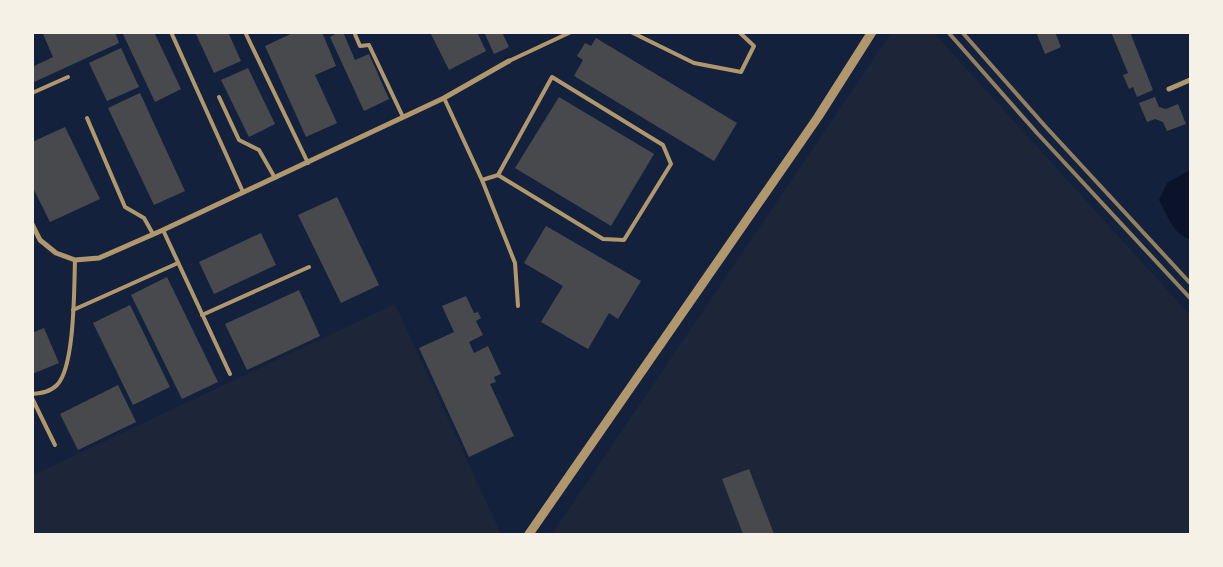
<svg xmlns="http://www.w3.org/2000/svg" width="1223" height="567" viewBox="0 0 1223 567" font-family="Overpass,sans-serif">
  <rect width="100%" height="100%" fill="#14213d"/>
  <g fill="#1d2539">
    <path d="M891 33H934L1190 315V534H552Z"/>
    <path d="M395 304 501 534H33V475Z"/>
  </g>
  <path fill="#0b132b" d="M1190 170V239C1173 235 1167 214 1159 200L1167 183Z"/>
  <g fill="#48494c">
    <path d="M47 32H115L119 43 32 83V67L53 57 43 34Z"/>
    <path d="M122 32H154L181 89 155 102Z"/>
    <path d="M195 32H228L241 61 214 73Z"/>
    <path d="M295 32H322L336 66 315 75 337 123 306 137 265 46Z"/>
    <path d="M339 32H343L355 60 369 54 389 99 364 111 330 37Z"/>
    <path d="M430 32H477L486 51 449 70Z"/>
    <path d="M484 32H502L509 47 494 54Z"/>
    <path d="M1036 32H1055L1061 47 1045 54Z"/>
    <path d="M1111 32H1130L1153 90 1137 97 1133 87 1129 89 1123 75 1128 73Z"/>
    <path d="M596 38 737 123 714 161 574 76 583 60 577 56 585 43 591 46Z"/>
    <path d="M121 48 139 87 107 101 89 63Z"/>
    <path d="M248 68 275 124 249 137 221 80Z"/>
    <path d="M140 93 185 191 154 205 108 108Z"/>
    <path d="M559 97 654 154 611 226 515 168Z"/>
    <path d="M1155 97 1159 107 1166 109 1178 104 1186 124 1167 131 1163 122 1155 119 1147 122 1139 103Z"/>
    <path d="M65 127 100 199 50 222 32 186V142Z"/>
    <path d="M337 197 379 285 341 303 298 215Z"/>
    <path d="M546 226 641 281 618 319 609 313 588 349 541 322 563 286 524 263Z"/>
    <path d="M261 233 276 265 214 294 199 262Z"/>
    <path d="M167 277 218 382 182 399 131 295Z"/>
    <path d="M299 290 320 336 247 370 225 324Z"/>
    <path d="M466 296 474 313 478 312 481 318 476 321 483 335 469 342 474 353 488 346 501 374 494 377 496 382 490 384 514 436 469 457 419 348 454 332 442 306Z"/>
    <path d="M130 305 170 387 133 405 93 323Z"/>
    <path d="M44 328 59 363 32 374V333Z"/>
    <path d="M118 385 136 422 78 450 60 414Z"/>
    <path d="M749 469 774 534H743L722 479Z"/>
  </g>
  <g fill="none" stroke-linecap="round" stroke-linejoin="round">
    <g stroke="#b1986c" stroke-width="4">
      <path d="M171 32 243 192"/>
      <path d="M245 32 308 163"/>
      <path d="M354 32 360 46 369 45 403 117"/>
      <path d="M631 32 694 63 741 72 754 46 739 32"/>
      <path d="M509 61 571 32"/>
      <path d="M32 93 68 77"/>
      <path d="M219 97 239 140 259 150 275 178"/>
      <path d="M444 98 482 180 515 263 518 306"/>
      <path d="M87 118 125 207 144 218 153 234"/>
      <path d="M482 180 498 175 603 239 624 240 671 164 663 145 552 77 498 175"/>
      <path d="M163 230 230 374"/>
      <path d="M73 310 178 263"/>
      <path d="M202 315 309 267"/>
      <path d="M32 394C42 393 50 392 57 385 75 367 74 287 75 260"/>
      <path d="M32 398 55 445"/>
    </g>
    <g stroke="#b1986c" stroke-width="5">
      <path d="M1169 89 1190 80"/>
      <path d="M32 224 40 240 56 253 75 260 99 258 163 230 444 98 509 61"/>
    </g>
    <path stroke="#b1986c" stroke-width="9" d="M529 534 818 117 872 32"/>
    <g stroke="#918062" stroke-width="4">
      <path d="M948 32 1037 133 1190 298"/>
      <path d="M962 32 1045 126 1190 283"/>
    </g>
  </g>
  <rect width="1223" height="567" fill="none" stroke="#f6f1e7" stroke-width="68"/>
</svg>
